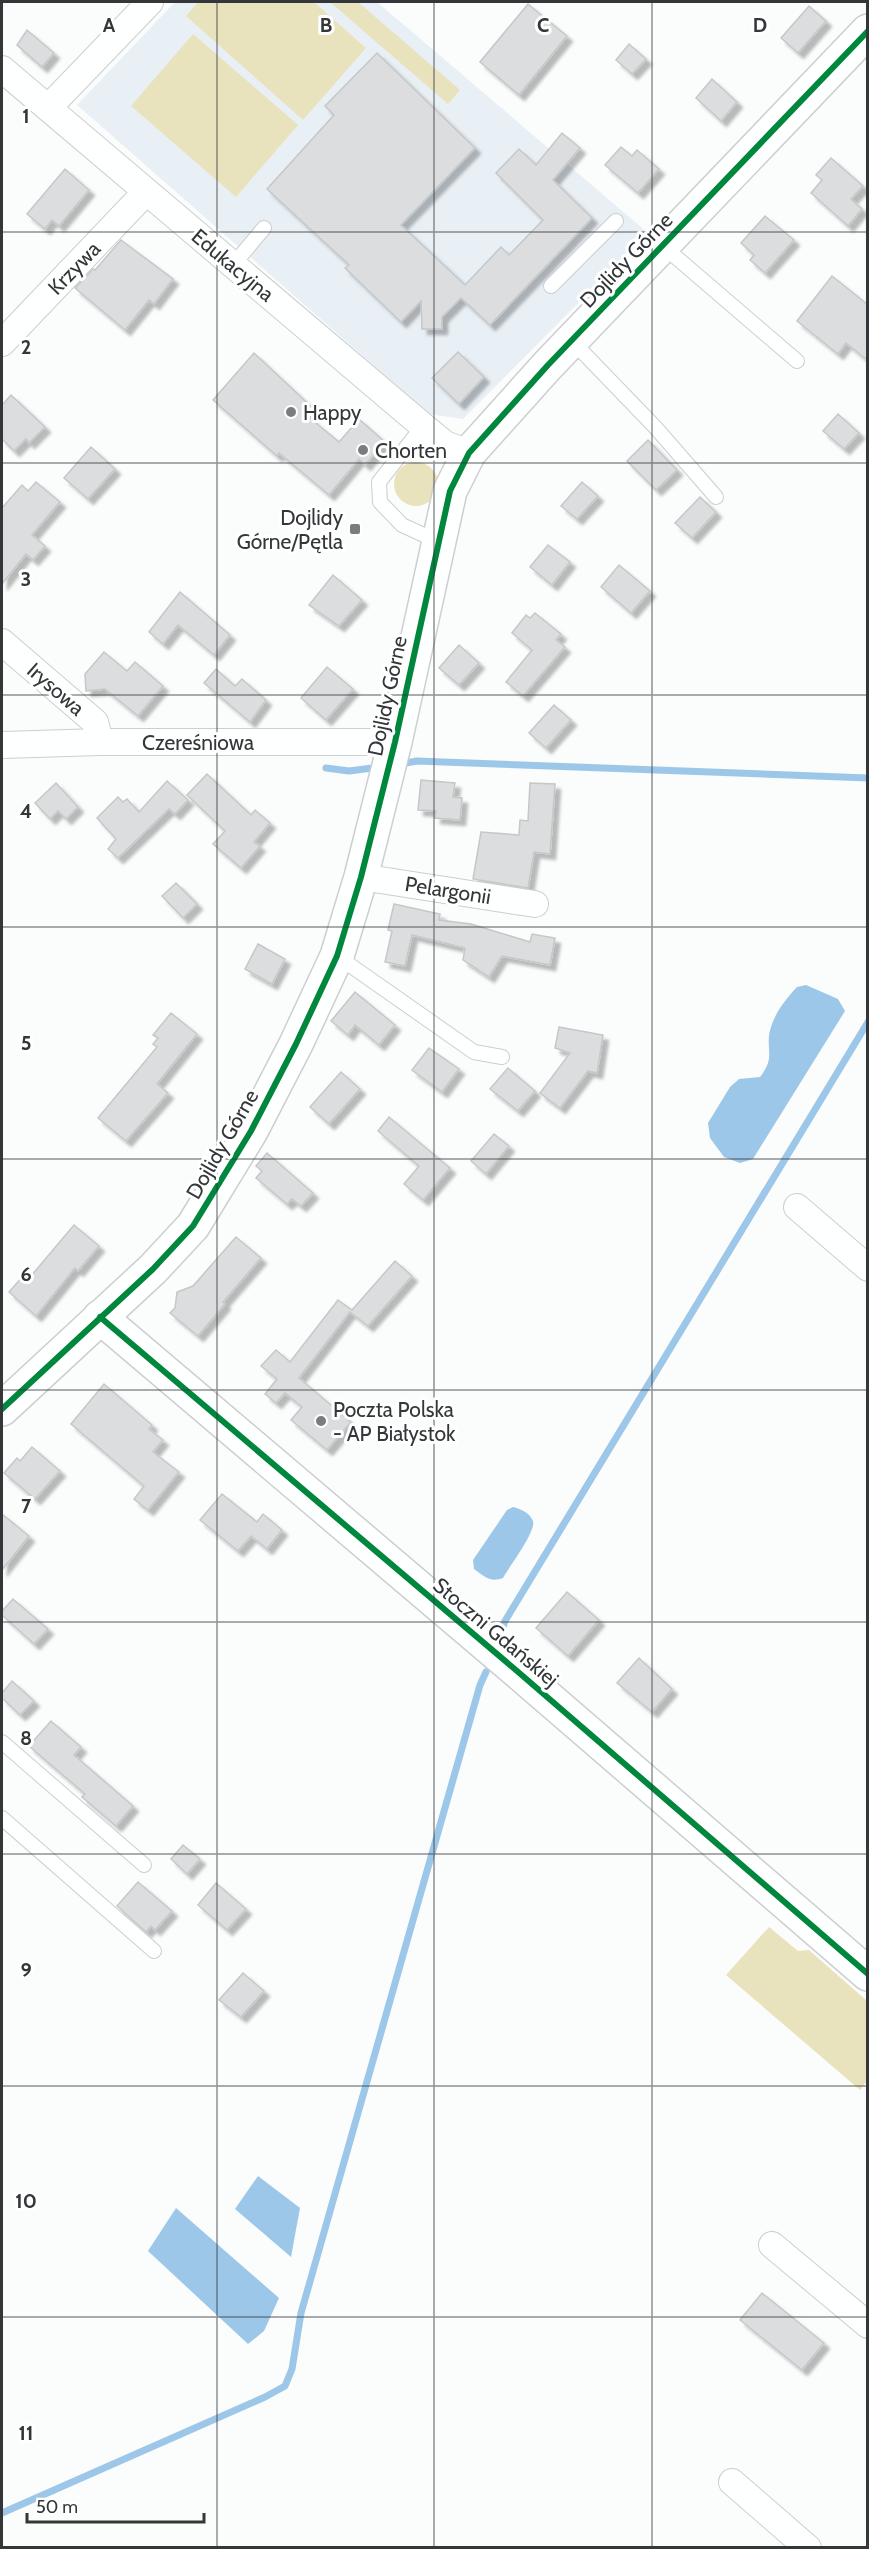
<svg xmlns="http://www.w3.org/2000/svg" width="869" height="2549" viewBox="0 0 869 2549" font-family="Cabin,sans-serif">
  <defs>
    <filter id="shadow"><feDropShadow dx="5.5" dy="5.5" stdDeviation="1.5" flood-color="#0004"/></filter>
  </defs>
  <rect width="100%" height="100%" fill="#fbfcfc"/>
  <path fill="#e9f0f5" d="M175 2H377L648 233 463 419 429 414 77 105Z"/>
  <g fill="#e8e2bd">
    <path d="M198 2H314L366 48 303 120 186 16Z"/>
    <path d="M330 2H358L460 90 448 104Z"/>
    <path d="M193 34 298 125 236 197 131 106Z"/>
    <circle cx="416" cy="484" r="22"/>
    <path d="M769 1927 798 1951 809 1950 867 2001V2081L860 2090 726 1975Z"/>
  </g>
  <g fill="#9cc7e8">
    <path d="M806 985 838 999 845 1011 753 1159 740 1163 724 1157 710 1138 708 1123 730 1087 739 1079 760 1077C777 1056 764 1048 771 1027 776 1011 786 999 797 987Z"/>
    <path d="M513 1507C521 1509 530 1513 533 1521 536 1532 509 1567 503 1578 490 1583 484 1576 474 1569L473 1560 507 1510Z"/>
    <path d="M258 2176 300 2208 291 2257 235 2209Z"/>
    <path d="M176 2208 279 2298 264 2331 248 2344 148 2251Z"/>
  </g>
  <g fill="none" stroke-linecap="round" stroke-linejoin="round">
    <g stroke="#9cc7e8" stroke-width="7">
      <path d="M400 764 417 761 868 778"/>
      <path d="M326 768 349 771 380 767"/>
      <path d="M502 1630 505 1621 868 1022"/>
      <path d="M2 2513 265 2397 285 2386 292 2369 301 2313 480 1685 486 1672"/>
    </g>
  </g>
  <g fill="#dbddde" stroke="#c5c7c8" stroke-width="1.5" filter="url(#shadow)">
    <path d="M528 4 567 36 519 95 480 62Z"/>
    <path d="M809 6 826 21 798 53 781 38Z"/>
    <path d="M27 30 54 53 42 67 17 45Z"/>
    <path d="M629 44 646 59 632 74 616 60Z"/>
    <path d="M377 53 475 148 401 225 465 285 501 247 509 255 543 220 496 173 519 149 536 165 562 133 580 148 553 180 592 218 490 325 461 298 442 317V329H422L421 301 401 322 345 268 349 265 267 189 334 115 325 106Z"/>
    <path d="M712 79 737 102 721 121 696 98Z"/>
    <path d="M621 147 632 156 637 150 659 169 638 193 605 165Z"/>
    <path d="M831 158 863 186 851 199 862 209 848 226 811 193 822 180 816 175Z"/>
    <path d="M65 169 89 190 59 226 52 220 45 229 27 214Z"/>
    <path d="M765 216 794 240 765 273 750 260 754 255 741 243Z"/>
    <path d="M121 240 173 279 154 304 149 300 125 330 75 288 93 269 95 270Z"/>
    <path d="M832 276 867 304V360L846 343 838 354 797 321Z"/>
    <path d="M458 352 484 377 459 404 432 378Z"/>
    <path d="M254 353 316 411 310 418 339 442 359 419 385 442 365 465 359 459 329 495 279 453 277 456 213 400Z"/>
    <path d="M11 395 45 427 29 443 26 439 14 451 2 439V405Z"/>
    <path d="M838 414 859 433 844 449 823 431Z"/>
    <path d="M648 440 677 470 656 490 627 461Z"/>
    <path d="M91 447 115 469 88 499 64 478Z"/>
    <path d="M36 482 60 502 32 535 45 546 33 560 26 554 2 584V508L22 485 28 491Z"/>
    <path d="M582 482 598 496 577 519 561 506Z"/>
    <path d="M700 497 716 512 692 538 675 523Z"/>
    <path d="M548 545 570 562 552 585 530 567Z"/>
    <path d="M619 565 650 591 631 613 601 587Z"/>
    <path d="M333 575 362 600 339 626 309 605Z"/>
    <path d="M180 592 230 635 214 655 178 625 163 644 149 632Z"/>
    <path d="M535 613 561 634 556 640 565 647 523 696 506 682 532 650 512 633 526 615 530 618Z"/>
    <path d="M459 645 479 663 459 685 439 668Z"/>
    <path d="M104 652 127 671 135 662 163 686 138 716 105 689 86 691 85 674Z"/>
    <path d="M327 667 353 689 326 720 301 698Z"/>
    <path d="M216 669 235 686 242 679 266 700 250 722 204 683Z"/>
    <path d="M554 705 571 720 546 748 529 733Z"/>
    <path d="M207 774 251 815 255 810 270 823 254 842 260 846 241 868 213 844 225 831 187 795Z"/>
    <path d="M421 780 455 783 453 797 462 798 460 820 435 818 436 811 418 810Z"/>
    <path d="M167 781 188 800 175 814 169 809 118 858 108 849 116 839 97 818 118 797 123 802 127 799 139 812Z"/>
    <path d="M56 783 78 807 66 819 58 811 50 819 35 803Z"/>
    <path d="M530 783 555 784 550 854 534 852 528 888 473 879 481 832 519 835 520 820 528 821Z"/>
    <path d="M176 883 197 904 183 918 162 896Z"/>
    <path d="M394 904 440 914 439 920 471 924 530 942 532 934 555 938 550 965 502 956 489 977 463 960 465 948 412 935 405 966 385 962 392 931 388 930Z"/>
    <path d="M258 944 285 959 272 984 245 969Z"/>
    <path d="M355 992 395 1025 379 1045 355 1025 348 1035 331 1021Z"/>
    <path d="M171 1013 197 1034 157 1084 168 1093 126 1141 98 1118 157 1047 153 1044 158 1038 153 1035Z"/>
    <path d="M559 1027 603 1035 597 1073 588 1071 560 1108 540 1093 570 1053 555 1048Z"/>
    <path d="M429 1048 459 1069 442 1092 412 1070Z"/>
    <path d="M508 1068 535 1091 518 1111 490 1089Z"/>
    <path d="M341 1072 360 1089 329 1124 310 1107Z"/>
    <path d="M389 1117 450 1168 423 1200 404 1184 419 1166 378 1131Z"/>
    <path d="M494 1134 509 1146 486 1174 471 1161Z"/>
    <path d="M267 1153 313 1193 301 1206 292 1199 287 1204 256 1178 262 1171 256 1166Z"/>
    <path d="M74 1225 99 1246 78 1271 75 1268 36 1316 9 1292 26 1273 31 1276Z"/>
    <path d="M236 1237 261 1258 223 1302 225 1304 198 1336 170 1313 175 1308 177 1292 193 1286Z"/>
    <path d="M395 1261 412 1276 368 1326 350 1312 299 1378 351 1422 327 1450 291 1420 302 1407 285 1393 276 1403 265 1394 277 1379 261 1366 276 1350 290 1362 338 1300 352 1310Z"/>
    <path d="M104 1384 152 1425 149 1429 163 1440 153 1452 179 1472 148 1510 134 1499 144 1486 71 1424Z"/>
    <path d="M32 1447 60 1471 35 1499 4 1473 17 1458 20 1461Z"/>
    <path d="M222 1494 257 1522 263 1514 282 1530 267 1549 251 1536 238 1551 200 1520Z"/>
    <path d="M2 1514 29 1536 2 1570Z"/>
    <path d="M567 1592 599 1620 568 1656 536 1628Z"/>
    <path d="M13 1599 48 1629 34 1644 2 1615V1611Z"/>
    <path d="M639 1658 672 1689 652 1712 617 1683Z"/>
    <path d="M12 1681 34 1701 20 1715 2 1698V1693Z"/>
    <path d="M51 1721 81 1747 74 1755 133 1806 116 1826 82 1797 85 1794 29 1746Z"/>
    <path d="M183 1845 200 1859 187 1874 171 1859Z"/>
    <path d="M138 1882 172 1911 155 1930 151 1926 146 1932 117 1906Z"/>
    <path d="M216 1883 246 1909 227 1930 198 1905Z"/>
    <path d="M243 1973 264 1991 241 2017 219 2000Z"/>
    <path d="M762 2293 824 2343 802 2370 740 2320Z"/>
  </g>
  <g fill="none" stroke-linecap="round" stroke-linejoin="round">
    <defs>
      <g id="service">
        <path d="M663 246 797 361"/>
        <path d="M233 265 264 228"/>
        <path d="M551 286 616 221"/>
        <path d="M572 341 656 428 716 497"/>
        <path d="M423 426 379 482 380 502 402 525 437 541"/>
        <path d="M337 956 474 1052 502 1057"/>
        <path d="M2 1742 144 1865"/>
        <path d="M2 1818 154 1951"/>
      </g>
      <g id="minor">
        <path d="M2 69 423 426 445 444 469 453"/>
        <path d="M48 108 150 2"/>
        <path d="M2 343 146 192"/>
        <path d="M2 642 95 722 100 742"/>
        <path d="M2 745 100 742H395"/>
        <path d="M361 877 535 904"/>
        <path d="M797 1207 868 1268"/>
        <path d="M772 2245 868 2325"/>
        <path d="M732 2482 808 2548"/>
      </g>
      <g id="tertiary">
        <path d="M100 1317 517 1671 868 1974"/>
        <path d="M2 1409 153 1269 193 1226 251 1131 296 1044 337 956 361 877 395 742 450 491 469 453 548 365 868 31"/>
      </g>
    </defs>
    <use href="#service" stroke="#cccecf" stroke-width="16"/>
    <use href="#minor" stroke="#cccecf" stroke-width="28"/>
    <use href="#tertiary" stroke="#cccecf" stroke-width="36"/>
    <use href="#service" stroke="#feffff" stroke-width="14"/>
    <use href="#minor" stroke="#feffff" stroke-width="26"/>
    <use href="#tertiary" stroke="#feffff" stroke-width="33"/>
    <defs>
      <g id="cycleway">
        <path d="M100 1317 517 1671 868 1974"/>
        <path d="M2 1409 153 1269 193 1226 251 1131 296 1044 337 956 361 877 395 742 450 491 469 453 548 365 868 31"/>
      </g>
    </defs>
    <use href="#cycleway" stroke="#fff" stroke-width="10"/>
    <use href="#cycleway" stroke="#00873e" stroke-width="6"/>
  </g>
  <path fill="none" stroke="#34373a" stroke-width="1.5" stroke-opacity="0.55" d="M217 2V2548M434 2V2548M652 2V2548M2 232H868M2 463H868M2 695H868M2 927H868M2 1159H868M2 1390H868M2 1622H868M2 1854H868M2 2086H868M2 2317H868"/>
  <g fill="#7a7c7e" stroke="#fff" stroke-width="2">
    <circle cx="291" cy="412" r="6"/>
    <circle cx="363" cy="450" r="6"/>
    <rect x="349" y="523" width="12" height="12" rx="3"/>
    <circle cx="321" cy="1421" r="6"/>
  </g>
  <g text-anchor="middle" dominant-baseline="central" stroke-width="6" stroke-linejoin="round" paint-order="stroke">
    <g font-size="21" fill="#34373a" stroke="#fff">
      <text transform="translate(626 260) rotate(-46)">Dojlidy Górne</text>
      <text transform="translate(233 265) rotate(40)">Edukacyjna</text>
      <text transform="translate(74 268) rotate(-46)">Krzywa</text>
      <text transform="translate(56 689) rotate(41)">Irysowa</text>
      <text transform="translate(387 696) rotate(-78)">Dojlidy Górne</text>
      <text x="198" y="742">Czereśniowa</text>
      <text transform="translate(448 890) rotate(9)">Pelargonii</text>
      <text transform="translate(222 1144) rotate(-60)">Dojlidy Górne</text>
      <text transform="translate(496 1632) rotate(40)">Stoczni Gdańskiej</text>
    </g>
    <g font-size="21" fill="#34373a" stroke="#fff" text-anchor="start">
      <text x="303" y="412">Happy</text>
      <text x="375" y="450">Chorten</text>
      <text x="343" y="517" text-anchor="end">Dojlidy<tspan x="343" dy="24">Górne/Pętla</tspan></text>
      <text x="333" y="1409">Poczta Polska<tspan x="333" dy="24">- AP Białystok</tspan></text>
    </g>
  </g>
  <g font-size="20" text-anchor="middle" font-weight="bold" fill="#34373a" stroke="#fff" stroke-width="6" stroke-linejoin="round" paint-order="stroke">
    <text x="109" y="32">A</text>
    <text x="326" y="32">B</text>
    <text x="543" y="32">C</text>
    <text x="760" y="32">D</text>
    <text x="26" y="123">1</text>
    <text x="26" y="354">2</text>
    <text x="26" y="586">3</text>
    <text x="26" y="818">4</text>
    <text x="26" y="1050">5</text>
    <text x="26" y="1281">6</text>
    <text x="26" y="1513">7</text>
    <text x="26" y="1745">8</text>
    <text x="26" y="1977">9</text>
    <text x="26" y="2208">10</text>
    <text x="26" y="2440">11</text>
  </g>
  <rect width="869" height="2549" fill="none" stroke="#34373a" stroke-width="6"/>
  <path d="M27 2513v9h177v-9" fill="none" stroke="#34373a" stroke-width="3"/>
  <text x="36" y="2513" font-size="18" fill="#34373a" stroke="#ffffff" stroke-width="4.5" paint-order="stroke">50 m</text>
</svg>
